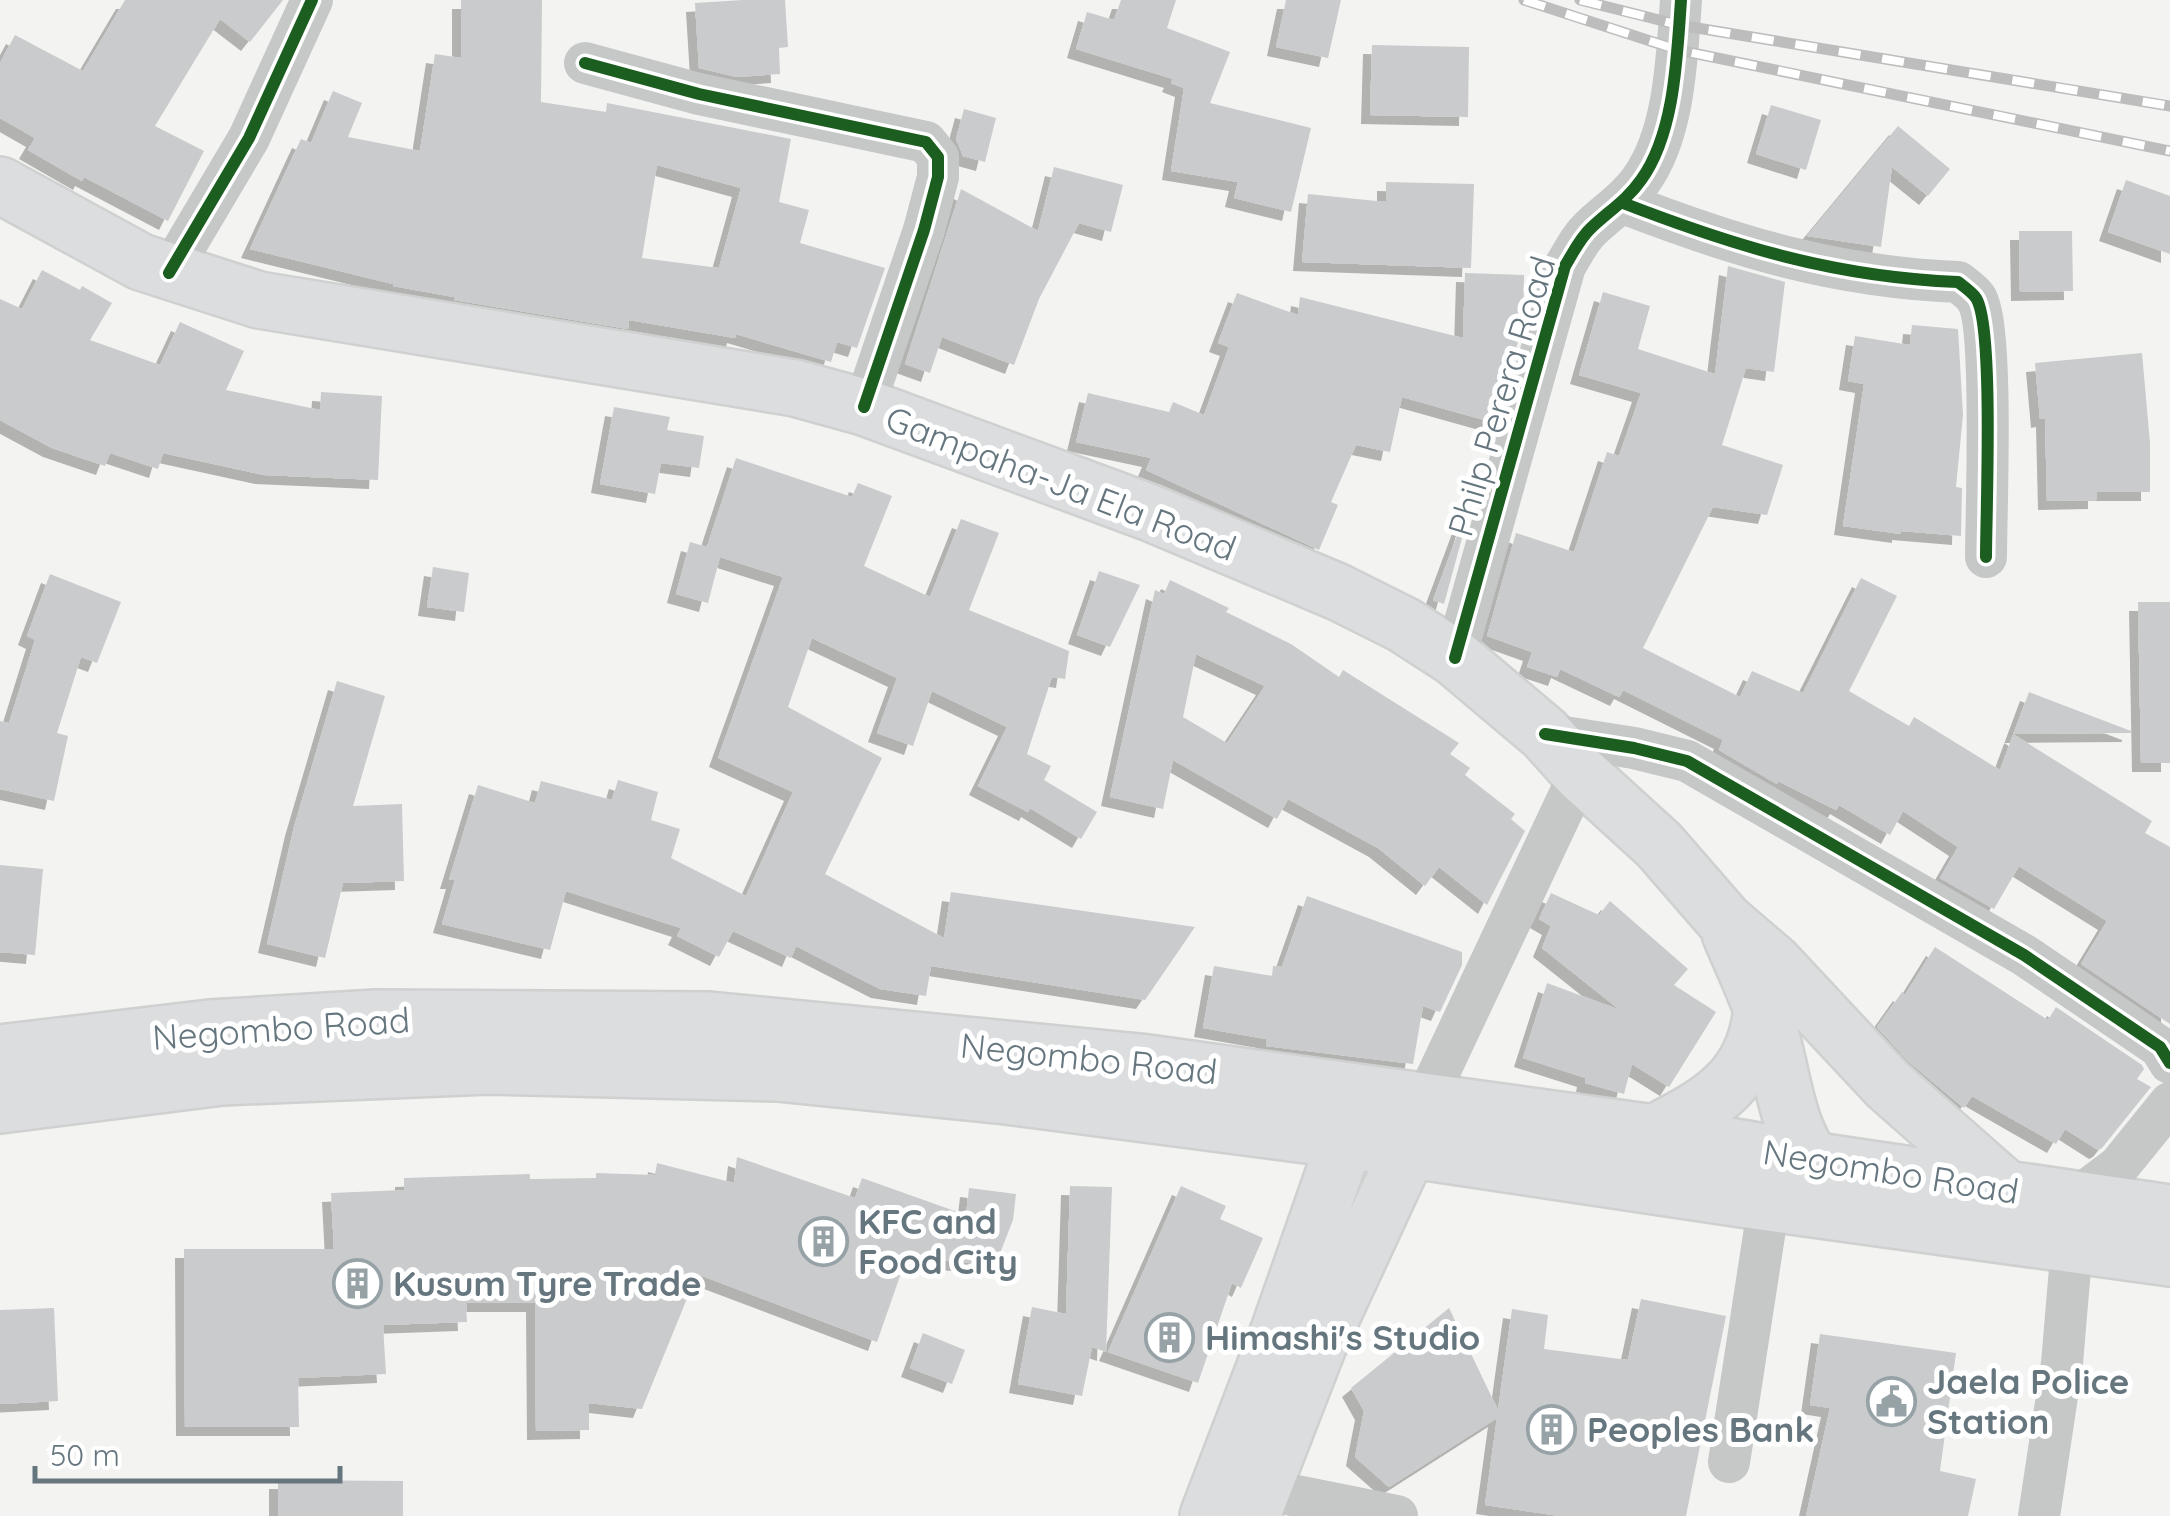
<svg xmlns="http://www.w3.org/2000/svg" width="2170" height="1516" viewBox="0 0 2170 1516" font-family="Quicksand,sans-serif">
  <defs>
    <filter id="shadow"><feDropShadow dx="-9" dy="9" stdDeviation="0" flood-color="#0004"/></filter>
  </defs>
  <rect width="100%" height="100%" fill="#f3f3f2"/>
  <g fill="#cacbcc" fill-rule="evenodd" filter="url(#shadow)">
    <path d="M125 0H283L250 42 220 19 155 126 204 151 168 221 84 177 82 181 28 150 35 138 0 118V63L15 35 83 71Z"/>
    <path d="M461 0H542L541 102 606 112 607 103 791 139 779 202 809 210 800 243 885 268 857 348 837 342 831 362 736 334 735 338 629 320 628 329 454 300V297L393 286V284L250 249 301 139 311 143 333 91 362 103 348 137 420 151 435 54 461 58ZM657 165 741 188 719 268 642 258Z"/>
    <path d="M743 0H785L788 47 779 48 780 74 737 77 699 68 695 3Z"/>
    <path d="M1121 0H1176L1167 28 1230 52 1210 103 1311 128 1291 212 1234 198 1238 182 1171 171 1184 88 1171 83 1173 79 1076 49 1087 12 1114 20Z"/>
    <path d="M1286 0H1341L1328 58 1276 47Z"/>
    <path d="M1372 45 1469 47 1468 117 1370 115Z"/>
    <path d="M1771 105 1821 120 1806 170 1756 154Z"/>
    <path d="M964 109 996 118 985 162 963 156 956 139Z"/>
    <path d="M1898 126 1950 169 1928 196 1892 167 1881 247 1807 236Z"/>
    <path d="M1054 167 1123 185 1111 232 1079 223 1039 299 1014 365 942 337 930 373 905 364 961 189 1038 231Z"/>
    <path d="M2126 180 2170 196V254L2108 232Z"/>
    <path d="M1386 182 1474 184 1471 268 1302 262 1308 194 1386 202Z"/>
    <path d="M2019 231H2072L2073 291 2020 292Z"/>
    <path d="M1728 266 1785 282 1774 372 1746 368 1722 445 1783 465 1767 515 1713 507 1643 648 1740 697 1752 671 1803 693 1861 578 1897 596 1849 691 1909 726 1914 717 2000 770 2029 692 2131 731V733L2013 734 2152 821 2145 833 2170 847V1024L2081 964 2107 921 2019 866 1994 909 1940 878 1958 847 1903 811 1890 835 1839 805 1836 810 1778 781 1777 784 1719 750 1723 740 1623 690 1619 697 1560 669 1557 677 1527 667 1532 652 1487 636 1516 533 1574 552 1607 452 1619 456 1641 393 1579 375 1603 292 1650 306 1638 349 1715 374Z"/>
    <path d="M42 270 80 290 82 286 112 303 90 340 160 365 180 322 244 351 226 390 320 410 321 392 382 396 378 480 264 475 163 453 158 469 110 453 105 466 52 448 0 420V299L22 309Z"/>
    <path d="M1465 273 1524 275 1523 324 1495 423 1402 397 1390 452 1356 445 1331 502 1338 505 1319 550 1146 470 1151 458 1076 442 1088 393 1169 412 1173 402 1204 415 1229 347 1218 343 1237 293 1298 315 1300 297 1463 338Z"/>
    <path d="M1912 325 1958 329 1963 415 1956 487 1962 488 1961 536 1901 531V534L1843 526 1864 384 1848 381 1855 336 1910 345Z"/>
    <path d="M2142 353 2150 443V492H2097V500L2047 501 2045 418 2040 419 2035 363Z"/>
    <path d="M614 407 670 417 667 430 704 436 699 468 661 463 655 494 600 484Z"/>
    <path d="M736 458 852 497 858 483 892 496 864 566 930 597 961 519 999 533 969 610 1069 651 1065 679 1052 677 1027 754 1051 766 1044 780 1097 812 1081 839 1030 808 1028 812 978 786 1007 727 932 691 913 746 877 733 897 678 812 638 788 707 882 758 825 874 944 938 951 892 1195 927 1145 1000 931 966 926 996 880 989 796 946 791 958 733 931 719 957 677 936 681 928 566 891 550 950 442 924 455 880H449L478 785 535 803 541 781 612 800 618 780 658 792 651 820 680 829 671 858 746 896 793 792 718 758 783 577 720 557 708 603 676 594 690 542 707 547Z"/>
    <path d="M1468 516 1444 604 1433 600 1462 522 1465 523Z"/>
    <path d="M433 567 469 573 464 612 427 607Z"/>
    <path d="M1099 571 1140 585 1110 647 1077 635Z"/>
    <path d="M50 574 121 602 97 663 81 657 57 733 68 736 54 801 0 789V721L9 723 35 640 27 636Z"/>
    <path d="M1170 580 1229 608 1226 612 1291 644 1339 677 1343 670 1459 743 1450 754 1470 768 1465 775 1515 814 1511 819 1525 831 1487 905 1439 867 1425 886 1378 848 1288 799 1277 819 1173 760 1163 809 1110 797 1155 590 1164 594ZM1196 654 1265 686 1227 743 1183 717Z"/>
    <path d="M2138 602H2170V763H2141Z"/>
    <path d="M337 681 385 696 353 806 402 804 404 881 343 883 325 958 267 944 294 827Z"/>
    <path d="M0 865 43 869 35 955 0 952Z"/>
    <path d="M1551 893 1599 915 1610 901 1688 969 1674 985 1716 1012 1669 1087 1632 1064 1624 1094 1585 1083 1586 1078 1523 1058 1547 983 1620 1010 1542 948 1551 926 1539 919Z"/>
    <path d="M1307 896 1462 952V965L1440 1012 1423 1006 1413 1064 1266 1046V1039L1203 1028 1214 966 1272 976 1273 966 1282 967Z"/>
    <path d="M1935 947 2048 1020 2056 1007 2142 1065 2144 1069 2137 1079 2151 1087 2102 1148 2098 1150 2065 1129 2056 1144 1972 1096 1964 1108 1909 1062 1877 1027 1902 992 1905 995Z"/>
    <path d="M737 1157 855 1198 862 1178 966 1215 969 1188 1016 1194 1013 1220 995 1266 907 1256 877 1342 697 1274 642 1409 589 1403V1430L536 1431 535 1303H466L467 1322 383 1325 386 1374 298 1378 299 1427H185L184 1249H334L331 1193 404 1190V1178L530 1174V1179L596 1178V1173L655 1175 657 1163 734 1183Z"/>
    <path d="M1070 1186 1112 1187 1106 1352 1092 1347 1082 1396 1018 1384 1032 1307 1066 1314Z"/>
    <path d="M1181 1186 1226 1206 1220 1219 1263 1238 1241 1288 1232 1283 1198 1383 1108 1352Z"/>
    <path d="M1641 1299 1726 1316 1686 1516H1560L1485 1505 1497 1418 1389 1487 1355 1457 1364 1411 1351 1388 1449 1308 1498 1410 1512 1309 1548 1315 1544 1349 1628 1360Z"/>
    <path d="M54 1308 58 1401 0 1404V1310Z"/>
    <path d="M923 1333 965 1350 952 1384 910 1368Z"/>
    <path d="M1820 1334 1956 1353 1940 1471 1976 1479 1968 1516H1806L1830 1408 1810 1405Z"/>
    <path d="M278 1480 403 1481V1516H278Z"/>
  </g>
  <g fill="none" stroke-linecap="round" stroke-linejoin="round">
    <defs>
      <g id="major">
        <path d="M1208 1516 1280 1328 1361 1096"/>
        <path d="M1252 1516 1318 1346 1409 1149 1424 1105"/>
      </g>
      <g id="highway">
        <path d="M0 185 141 262 259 300 795 388 864 407 1151 513 1338 592 1404 625 1455 658 1545 734 1580 773 1659 845 1725 921 1774 963 1888 1085 2005 1188"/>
        <path d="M1730 933C1744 967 1761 1001 1771 1036 1787 1095 1786 1132 1827 1181"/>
        <path d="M0 1053 210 1028 376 1018 709 1020 1140 1062 1654 1133 1810 1160 2170 1213"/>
        <path d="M0 1105 222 1077 488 1066 777 1073 1006 1096 1345 1140 1769 1203 2170 1258"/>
        <path d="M1654 1133C1713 1103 1754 1080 1762 1009"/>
      </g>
    </defs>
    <use href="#major" stroke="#cfd0d0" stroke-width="60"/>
    <use href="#highway" stroke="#cfd0d0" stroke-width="60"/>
    <g stroke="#c6c8c8" stroke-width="42">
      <path d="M585 63 699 94 926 142 938 157V177L924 230 864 407"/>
      <path d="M1623 203C1737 247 1835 277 1958 282 1963 286 1972 292 1976 298 1994 325 1986 513 1986 557"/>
      <path d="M169 273 249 138 312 0"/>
      <path d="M1455 658 1565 266C1573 253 1580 238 1591 228 1609 211 1627 200 1641 180 1675 133 1677 56 1681 0"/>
      <path d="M1545 734 1634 748 1687 761 2024 955 2160 1047 2170 1063"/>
      <path d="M1425 1102 1580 773"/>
      <path d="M2075 1199 2119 1166 2170 1103"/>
      <path d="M1729 1462 1769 1203"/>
      <path d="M1262 1489 1397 1516"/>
      <path d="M2039 1516 2062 1363 2072 1245"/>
    </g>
    <use href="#major" stroke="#dcddde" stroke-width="55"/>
    <use href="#highway" stroke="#dcddde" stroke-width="55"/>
    <defs>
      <g id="rail">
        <path d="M1524 0 1678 50 2170 151"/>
        <path d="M1580 0 1679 25 2170 106"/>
      </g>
    </defs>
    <use href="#rail" stroke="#bdbdbe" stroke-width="11"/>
    <use href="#rail" stroke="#fff" stroke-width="8" stroke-dasharray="22" stroke-linecap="butt"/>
    <defs>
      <g id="cycleway">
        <path d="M585 63 699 94 926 142 938 157V177L924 230 864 407"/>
        <path d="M1623 203C1737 247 1835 277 1958 282 1963 286 1972 292 1976 298 1994 325 1986 513 1986 557"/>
        <path d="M169 273 249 138 312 0"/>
        <path d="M1455 658 1565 266C1573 253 1580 238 1591 228 1609 211 1627 200 1641 180 1675 133 1677 56 1681 0"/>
        <path d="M1545 734 1634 748 1687 761 2024 955 2160 1047 2170 1063"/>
      </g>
    </defs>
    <use href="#cycleway" stroke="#fff" stroke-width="19"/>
    <use href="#cycleway" stroke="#1b5e20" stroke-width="12"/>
  </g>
  <defs>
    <symbol id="building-ring" viewBox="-11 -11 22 22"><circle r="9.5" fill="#fff" stroke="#97a2a7" stroke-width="1.5"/><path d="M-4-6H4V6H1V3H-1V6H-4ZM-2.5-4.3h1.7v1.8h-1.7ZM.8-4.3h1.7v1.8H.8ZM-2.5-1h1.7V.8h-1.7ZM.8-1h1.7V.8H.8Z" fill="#97a2a7"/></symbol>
    <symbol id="civic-ring" viewBox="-11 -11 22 22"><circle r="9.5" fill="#fff" stroke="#97a2a7" stroke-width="1.5"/><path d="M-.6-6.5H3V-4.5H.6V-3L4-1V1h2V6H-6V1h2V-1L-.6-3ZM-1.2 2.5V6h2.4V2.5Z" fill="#97a2a7"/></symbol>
  </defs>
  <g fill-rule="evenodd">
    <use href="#building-ring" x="796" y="1214" width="55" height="55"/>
    <use href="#building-ring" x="330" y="1256" width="55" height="55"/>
    <use href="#building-ring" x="1142" y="1310" width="55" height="55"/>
    <use href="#civic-ring" x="1864" y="1374" width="55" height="55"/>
    <use href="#building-ring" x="1524" y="1402" width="55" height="55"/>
  </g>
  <g text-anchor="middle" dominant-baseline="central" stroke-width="10" stroke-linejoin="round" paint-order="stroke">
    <g font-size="35" fill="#66767f" stroke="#fff">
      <text transform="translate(1501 396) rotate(-73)">Philp Perera Road</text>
      <text transform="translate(1061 483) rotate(21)">Gampaha-Ja Ela Road</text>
      <text transform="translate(281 1028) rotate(-4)">Negombo Road</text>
      <text transform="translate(1089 1058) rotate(6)">Negombo Road</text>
      <text transform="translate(1891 1171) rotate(9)">Negombo Road</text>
    </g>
    <g font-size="35" font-weight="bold" fill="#66767f" stroke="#fff" text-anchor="start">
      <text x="858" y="1221">KFC and<tspan x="858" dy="40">Food City</tspan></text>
      <text x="393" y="1283">Kusum Tyre Trade</text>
      <text x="1205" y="1337">Himashi's Studio</text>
      <text x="1927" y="1381">Jaela Police<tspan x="1927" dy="40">Station</tspan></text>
      <text x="1587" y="1429">Peoples Bank</text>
    </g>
  </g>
  <path d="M35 1466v15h305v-15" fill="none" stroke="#66767f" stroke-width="5"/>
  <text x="50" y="1466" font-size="30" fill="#66767f" stroke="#ffffff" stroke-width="8" paint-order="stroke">50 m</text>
</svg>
